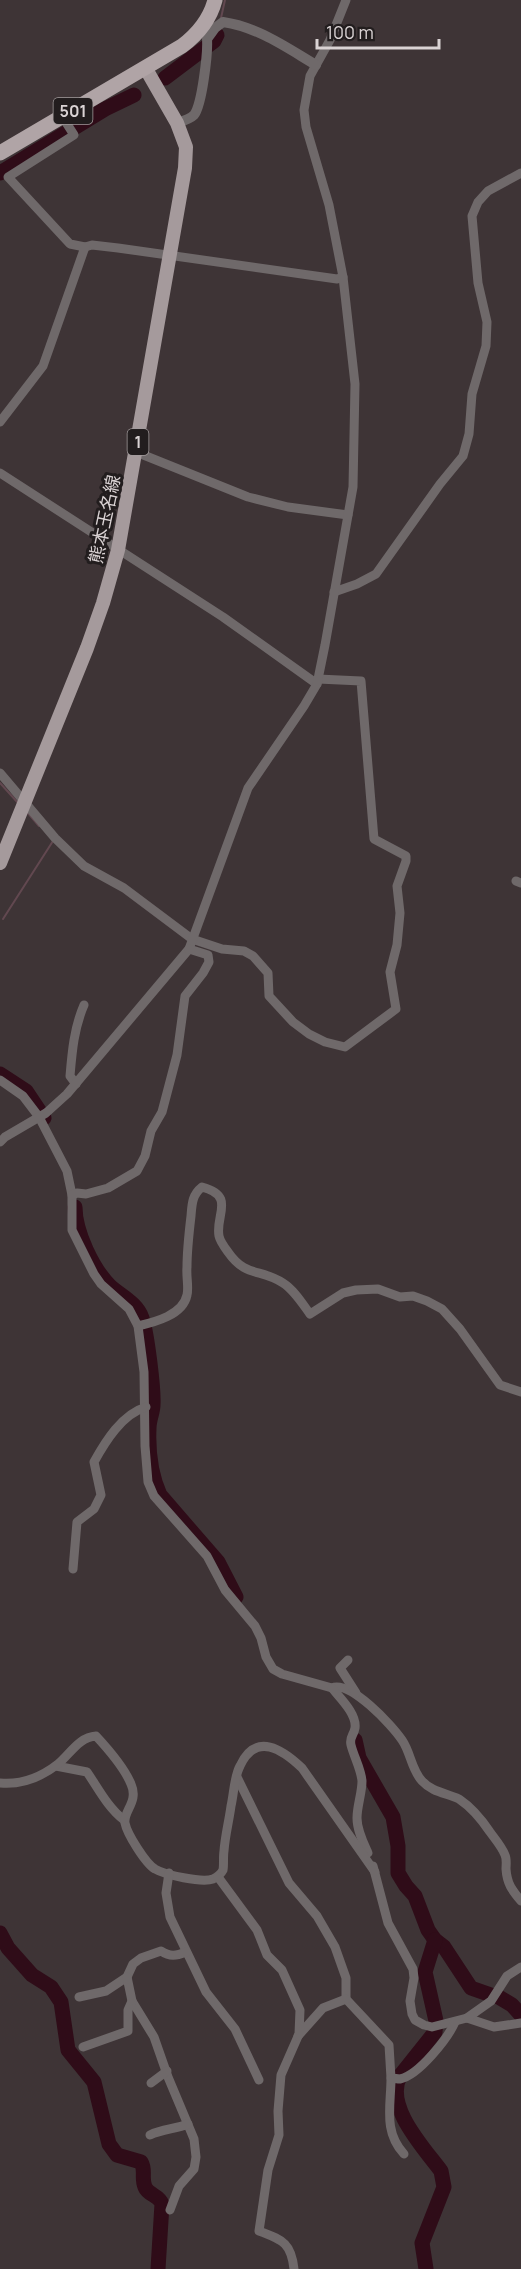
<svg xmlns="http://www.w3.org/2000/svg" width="521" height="2269" viewBox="0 0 521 2269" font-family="Manrope,'Noto Sans JP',sans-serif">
  <rect width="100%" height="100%" fill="#3e3436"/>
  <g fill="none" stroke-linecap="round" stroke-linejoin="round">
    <g stroke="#624850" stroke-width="2">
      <path d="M221 18 225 0"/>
      <path d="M0 783 19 804"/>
      <path d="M27 812 39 826"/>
      <path d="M3 919 53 841"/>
    </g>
    <g stroke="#2f0c18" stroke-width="15">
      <path d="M165 78 214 41 217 35"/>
      <path d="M0 173 105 109 134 95"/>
      <path d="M0 1074 26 1091 44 1118"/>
      <path d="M75 1207C75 1232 93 1269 110 1286 121 1296 137 1303 142 1318 147 1333 154 1389 153 1405 153 1412 149 1420 149 1428 148 1450 151 1475 160 1495L218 1562 236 1597"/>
      <path d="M355 1740 359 1758 393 1817 398 1846V1873L406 1886 415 1896 428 1930 435 1940 444 1947 471 1988 491 1995"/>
      <path d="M0 1933 8 1948 32 1975 51 1987 61 2002 68 2050 94 2082 109 2144 117 2155 141 2162C146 2170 141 2178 145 2187 148 2195 159 2195 162 2204L158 2269"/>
      <path d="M497 1996 512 2005 521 2015"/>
      <path d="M426 2269 422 2243 444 2187 441 2171C424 2148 384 2106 400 2076L435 2032 436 2021 425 1972 435 1940"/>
    </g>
    <g stroke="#6f696a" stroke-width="9">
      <path d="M85 247 92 245 118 248 337 279 343 277"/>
      <path d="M0 422 43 366 85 247 70 244 8 177 74 135 62 116"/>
      <path d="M136 452 248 497 288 507 348 515"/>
      <path d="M0 473 223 617 317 684"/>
      <path d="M334 592 357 584 376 574 440 484 463 456 469 434 472 394 486 346 487 322 478 283 472 216 478 202 488 191 521 173"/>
      <path d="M0 773 55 838 84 866 124 888 192 939 222 949 244 951 253 956 268 973 269 996 293 1022 309 1034 325 1042 345 1047 396 1009 390 972 397 945 400 913 397 886 406 861V856L374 839 361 681 318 679"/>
      <path d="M516 881 521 883"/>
      <path d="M0 1080 23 1096 39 1117 67 1171 72 1195V1230L94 1274 101 1284 129 1309 138 1326 144 1372 145 1446 148 1482 154 1496 207 1556 225 1590 255 1626 261 1638 266 1657 273 1669 282 1674 332 1688C350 1680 392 1725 402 1740 411 1753 411 1769 422 1781 432 1792 446 1793 459 1799 471 1807 482 1820 490 1832 495 1839 502 1847 505 1855 507 1859 506 1865 506 1869 507 1884 512 1890 521 1901"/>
      <path d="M76 1084 70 1076C72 1052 74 1028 84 1005"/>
      <path d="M0 1142 5 1137 46 1113 67 1094 189 949 248 788 304 706 317 684 325 645 353 487 355 384 343 277 329 205 306 127 304 110 310 76 330 40 346 0"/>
      <path d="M72 1195 77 1193 86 1194 108 1188 137 1171 145 1156 151 1131 162 1112 177 1055 185 996 203 973 209 962 208 955 189 949"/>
      <path d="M138 1326C155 1322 183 1315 187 1295 189 1287 186 1276 187 1267 187 1250 189 1233 191 1216 192 1204 192 1195 202 1187 236 1196 215 1215 219 1236 220 1241 225 1248 228 1252 246 1278 260 1268 283 1283 294 1290 302 1303 310 1314L343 1293 356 1290 378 1289 400 1297 413 1296 427 1301 442 1309 460 1329 500 1385 521 1392"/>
      <path d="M73 1569 77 1522 94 1509 101 1495 94 1462C105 1442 122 1414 146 1407"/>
      <path d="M348 1660 340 1668 356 1693"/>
      <path d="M332 1688C340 1698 357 1714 355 1728 354 1735 349 1737 351 1745 354 1757 361 1769 362 1781 362 1793 357 1806 357 1818 357 1830 363 1842 368 1853"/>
      <path d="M56 1766 87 1772C98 1788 108 1808 124 1820"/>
      <path d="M237 1777 289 1883 317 1916 335 1947 346 1978V1999L389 2045 391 2078"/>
      <path d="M0 1783C22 1785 40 1778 58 1764 70 1754 79 1737 96 1736 109 1750 124 1767 131 1784 139 1802 123 1811 125 1823 127 1834 146 1864 155 1869 165 1875 202 1883 213 1879 217 1877 221 1874 223 1870 224 1865 223 1857 224 1851 225 1836 229 1821 231 1806 234 1793 234 1777 240 1766 256 1731 283 1750 302 1768L375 1872"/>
      <path d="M373 1866 388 1923 413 1969 414 1978 410 2001 412 2014 415 2020 424 2025 432 2027 467 2018 494 2027 521 2023"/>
      <path d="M169 1873 166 1893 170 1917 206 1992 235 2029 259 2080"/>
      <path d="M218 1877 257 1930 267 1955 282 1970 300 2010 299 2034 281 2075 278 2111 279 2135 268 2170 259 2231C282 2240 291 2242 294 2269"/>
      <path d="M79 1997 106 1991 127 1977 133 1964 141 1958 161 1951C170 1957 176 1956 186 1952"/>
      <path d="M132 2001 154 2037 168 2077 194 2139 196 2157 194 2169 179 2186 170 2210"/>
      <path d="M467 2018 491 2001 507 1976 521 1967"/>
      <path d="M298 2036 323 2008 346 1999"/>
      <path d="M83 2047 128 2031V2010L132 2001 127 1977"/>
      <path d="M151 2083 167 2071"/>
      <path d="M150 2135C162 2129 176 2129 188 2124"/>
      <path d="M404 2154C383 2131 391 2106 391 2078 394 2078 397 2079 400 2079 419 2075 448 2038 455 2022"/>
    </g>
    <path stroke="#6f696a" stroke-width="10" d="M177 123C183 121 190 119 194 115 202 105 208 53 207 39L215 28 223 22C258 27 287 48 316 65"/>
    <path stroke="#a59a9c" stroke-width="14" d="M0 863 87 648 103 603 118 550 185 168 186 147 177 123 146 69"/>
    <path stroke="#b0a4a6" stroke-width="15" d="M0 153 182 46C198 34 210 19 215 0"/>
  </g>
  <g text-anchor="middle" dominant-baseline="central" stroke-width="6" stroke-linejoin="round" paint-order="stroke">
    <g fill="#221d1e" stroke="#a39c9d" stroke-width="1.5">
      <rect x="53.5" y="98" width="39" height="26" rx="4.5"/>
      <rect x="127.5" y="429" width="21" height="26" rx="4.5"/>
    </g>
    <g font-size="16" font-weight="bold" fill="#dad3d4">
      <text x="73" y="111">501</text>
      <text x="138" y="442">1</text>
    </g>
    <g font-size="18" fill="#dad3d4" stroke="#221d1e">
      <text transform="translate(104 519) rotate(-78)">熊本玉名線</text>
    </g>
  </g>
  <path d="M317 39v9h122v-9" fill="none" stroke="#dad3d4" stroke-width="3"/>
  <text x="326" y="39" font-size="18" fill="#dad3d4" stroke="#221d1e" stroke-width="4.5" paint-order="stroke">100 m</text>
</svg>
